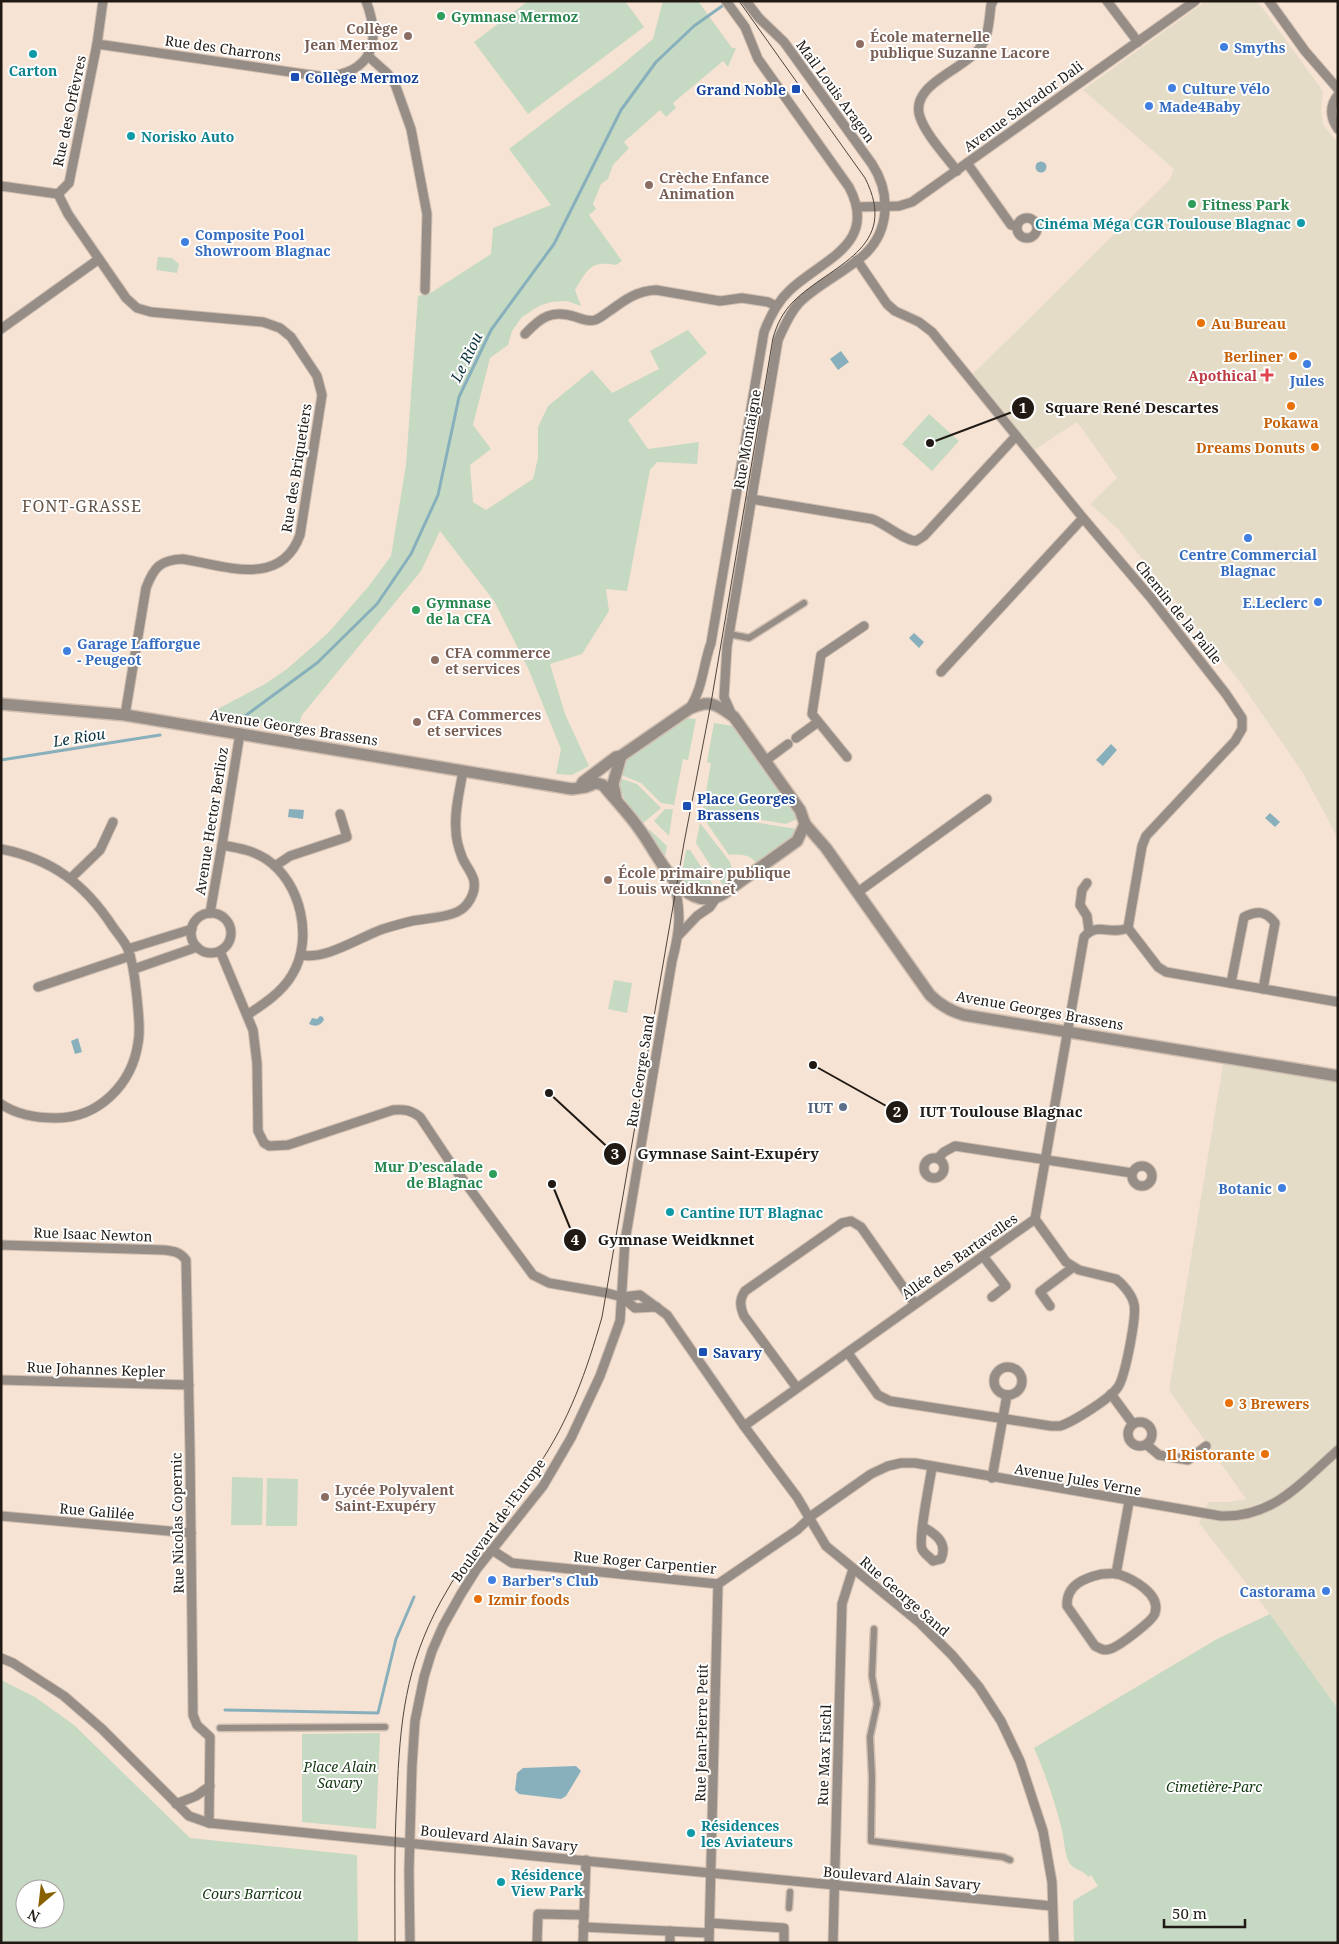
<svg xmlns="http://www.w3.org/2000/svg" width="1339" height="1944" viewBox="0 0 1339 1944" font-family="'Noto Serif',serif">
  <rect width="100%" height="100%" fill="#f7e3d3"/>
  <g fill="#e5dcc7">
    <path d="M1206 1H1255L1261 6 1323 91 1321 110 1323 125 1338 143V842L1333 829 1303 773 1240 682 1118 529 1090 504 1117 478 1077 422 1031 452 968 376 978 369 1170 179 1174 169 1083 90Z"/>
    <path d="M1224 1059 1338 1076V1709L1270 1614 1199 1523 1208 1502H1230L1246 1499 1169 1390Z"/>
  </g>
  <g fill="#c6d9c3" fill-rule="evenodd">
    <path d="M528 1H625L644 27 528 114 474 42Z"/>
    <path d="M663 1H698L732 48H736L728 67 723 61 673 103 676 108 666 117 660 110 624 142 629 148 613 165 608 179 601 184 593 204 596 209 589 215 622 261 616 265C590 260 587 270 575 290L581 306 567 301 551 302 539 306 522 317 512 331 508 345 490 358 473 425 491 449 470 465 473 502 486 510 533 479 538 458V427L548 406 592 370 612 393 659 369 650 351 688 330 707 353 628 420 648 449 699 442 697 464 657 462 650 470 627 591 606 589 609 611 582 654 550 664 565 714 589 766 572 775 556 774 561 749 528 668 494 601 440 531 421 571 302 715 297 730 210 713 265 684 287 669 328 633 368 587 391 556 406 465 418 296 432 292 491 254 493 228 551 205 509 149 567 105 613 72 653 39Z"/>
    <path d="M158 257 172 258 179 264 177 273 156 270Z"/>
    <path d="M929 414 959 441 932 471 902 444Z"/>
    <path d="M685 718 696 719 688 760 683 759 674 805 661 803 641 783 619 774 626 760Z"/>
    <path d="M714 723 734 726 796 814 797 819 786 824 703 810 711 763 707 762Z"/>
    <path d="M619 778 637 784 661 808 642 824C631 809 620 798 619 778Z"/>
    <path d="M665 809H673L669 836 654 821Z"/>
    <path d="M702 814 797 829 789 841 757 864C749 854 741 854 729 855L702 816Z"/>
    <path d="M700 823 730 862 735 880 724 887 696 843Z"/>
    <path d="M650 830 667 846 665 856 648 831Z"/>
    <path d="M686 850H690L718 892C700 895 691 893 681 879Z"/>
    <path d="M614 980 632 983 627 1013 608 1009Z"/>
    <path d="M232 1477 263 1478 262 1525H231Z"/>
    <path d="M267 1478 298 1479 297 1526H266Z"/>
    <path d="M1270 1614 1338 1709V1943H1074L1073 1901 1098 1886 1091 1875 1088 1877C1083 1869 1071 1870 1068 1860 1064 1850 1064 1837 1061 1826 1054 1799 1045 1773 1034 1748L1217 1639Z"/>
    <path d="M1 1680 35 1697 74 1725 190 1838 357 1855 358 1943H1ZM25 1889H55V1919H25Z"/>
    <path d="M380 1733 376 1829 302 1822V1734Z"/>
  </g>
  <g fill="#88b0bc">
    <circle cx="1041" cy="167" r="5.5"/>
    <path d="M841 351 849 362 838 370 830 359Z"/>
    <path d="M914 633 924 642 919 648 909 638Z"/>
    <path d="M1111 744 1117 750 1103 766 1096 760Z"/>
    <path d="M289 809 304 810 303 819 288 817Z"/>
    <path d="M1270 813 1280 822 1275 827 1265 818Z"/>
    <path d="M320 1016 323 1017 324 1020C320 1026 316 1027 309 1024L312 1018 317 1019Z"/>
    <path d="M78 1038 82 1052 75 1054 71 1041Z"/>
    <path d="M576 1766 581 1771 566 1796 561 1799 519 1794 515 1790 517 1773 523 1768Z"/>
  </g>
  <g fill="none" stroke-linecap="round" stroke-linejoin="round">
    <g stroke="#88b0bc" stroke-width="3">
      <path d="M241 719 317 663 377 604 411 554 438 495 459 397 491 330 554 244 621 110 656 62 694 26 725 4"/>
      <path d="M1 760 160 735"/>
      <path d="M225 1710 378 1713 396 1639 414 1597"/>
    </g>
    <defs>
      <g id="pedestrian">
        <path d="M729 634 749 638 804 603"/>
        <path d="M874 1629 872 1676 877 1704 870 1737 872 1777 871 1841 1003 1857 1010 1860"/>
        <path d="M220 1728 385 1727"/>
        <path d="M789 1908 790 1892"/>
      </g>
      <g id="minor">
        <path d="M1107 1 1138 42"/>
        <path d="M1269 1 1305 51 1338 89"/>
        <path d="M97 44 325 77C372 72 382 43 366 1"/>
        <path d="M368 56 387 73 395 84 411 129 427 214 425 290"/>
        <path d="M1338 95C1329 106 1330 118 1338 129"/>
        <path d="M967 163 1011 225 1017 226"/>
        <path d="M957 171C946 156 926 135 920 117 909 85 963 70 979 49 989 37 989 20 991 5L993 1"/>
        <path d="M1 186 58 194"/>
        <path d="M58 194 68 214 126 298 137 308 151 312 263 322 280 328 291 337 317 376 322 395 300 535C281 588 225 566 183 559 160 560 154 567 146 588L125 715"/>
        <path d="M58 194 69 183 97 44 103 1"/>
        <path d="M857 207 899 206 912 202 1195 1"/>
        <circle cx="1027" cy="228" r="10"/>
        <path d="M1 329 99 259"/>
        <path d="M525 334C541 317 552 309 576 317 582 319 588 322 595 320 601 318 606 313 611 310 626 299 637 291 656 290L720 301 742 298 768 302 776 306"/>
        <path d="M751 499 872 519C886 524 903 540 916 541L924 536 1016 436"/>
        <path d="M941 672 1083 518"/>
        <path d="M689 709C703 689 703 665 711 643L764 332C770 316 777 302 790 290 823 259 879 244 849 187L758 59 745 27 726 1"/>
        <path d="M732 715 724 697 727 647 778 340C784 327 789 314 799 303 818 284 844 273 864 255 890 231 891 193 872 164L784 42 759 18 746 1"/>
        <path d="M796 738 818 722"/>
        <path d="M847 757 812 714 821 655 864 626"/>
        <path d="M765 761 788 744"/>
        <path d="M222 845C238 848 252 850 266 859 301 882 314 939 292 975 282 992 264 1004 247 1015"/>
        <path d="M1 849C52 859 85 884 113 927 118 934 125 942 128 949 134 965 135 981 137 998 138 1012 141 1029 138 1043 132 1084 99 1118 56 1118 37 1118 17 1115 1 1104"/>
        <path d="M275 866 290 856 347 837 340 814"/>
        <path d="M71 878 100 850 113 822"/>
        <path d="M1087 883 1082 890 1080 905 1087 916 1089 931"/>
        <path d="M858 892 987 799"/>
        <path d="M210 913 222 845 240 733"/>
        <circle cx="211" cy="933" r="20"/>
        <path d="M1128 928 1158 967 1166 972 1338 1002"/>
        <path d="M679 935 697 916 710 907 716 898"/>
        <path d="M128 949 192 929"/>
        <path d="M220 951 253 1030 257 1063 258 1131 264 1143 269 1146 288 1145 393 1110C404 1109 411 1110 420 1117L450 1162 533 1275 549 1283 607 1293 622 1297 635 1308 657 1307"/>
        <path d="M301 955C326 960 358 938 383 929 393 926 403 923 412 921 427 918 444 918 457 912 468 907 476 893 474 881 472 872 465 865 462 857 459 849 456 840 456 831 454 811 460 790 463 771"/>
        <path d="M134 969 197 947"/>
        <path d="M1231 983 1244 917C1257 910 1266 911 1275 923L1263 989"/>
        <path d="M38 987 130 956"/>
        <circle cx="934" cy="1168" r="10"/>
        <path d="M938 1158 944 1152 955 1146 1132 1173"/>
        <circle cx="1142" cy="1176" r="10"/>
        <path d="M1 1245 164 1250C174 1251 180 1252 186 1260L190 1451 193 1715 197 1725 210 1737 209 1823"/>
        <path d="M983 1256 1006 1286 992 1297"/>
        <path d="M622 1297 640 1295 667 1315 744 1426 797 1497 826 1546 920 1623 952 1655 979 1687 1001 1721 1020 1761 1043 1831 1052 1882 1054 1943"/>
        <path d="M1050 1306 1040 1292 1072 1268"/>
        <path d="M848 1353 878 1395 890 1401 1051 1426H1060C1073 1422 1111 1398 1118 1387 1125 1377 1137 1316 1134 1304 1132 1295 1123 1284 1116 1279L1079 1270 1066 1262 1035 1219"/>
        <circle cx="1008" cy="1381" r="14"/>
        <path d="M1 1380 189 1385"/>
        <path d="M797 1388 744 1316C740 1306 739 1300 745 1291L842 1223 851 1221 861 1227 915 1304"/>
        <path d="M1111 1394 1133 1424"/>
        <circle cx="1140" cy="1434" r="12"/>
        <path d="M744 1426 1035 1219 1084 937C1098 921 1110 936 1128 928L1142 846 1146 836 1235 741 1242 729V718L1226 694 1151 598 1083 518 932 332 919 322 895 311 887 304 857 260"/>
        <path d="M1147 1445 1159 1455 1188 1460 1206 1446"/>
        <path d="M992 1478 1007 1395"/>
        <path d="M1 1516 191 1533"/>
        <path d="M923 1527C936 1534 948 1543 941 1559L933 1561C930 1557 924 1554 922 1549 918 1539 930 1481 932 1467"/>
        <path d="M492 1550 512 1563 718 1584 797 1530 814 1514 871 1474 888 1466 901 1463H915L1221 1516C1273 1518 1301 1483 1338 1450"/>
        <path d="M1102 1574C1107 1574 1113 1573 1118 1574 1133 1579 1161 1594 1155 1613 1153 1621 1118 1647 1110 1649 1104 1651 1101 1649 1095 1646L1067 1606C1066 1585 1084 1578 1102 1574Z"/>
        <path d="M1116 1574 1129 1502"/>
        <path d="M1 1658 13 1663 64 1696 102 1729 189 1816 209 1823 535 1856 1052 1906"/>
        <path d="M176 1804 196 1796 210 1786"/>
        <path d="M710 1923 784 1928V1943"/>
        <path d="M583 1927 709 1933"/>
        <path d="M410 1943 409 1871 412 1766 415 1721 424 1677 432 1651 443 1626 461 1594 476 1570 543 1486 571 1438 600 1376 620 1321 625 1241 672 961C680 931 682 910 673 880"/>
        <path d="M537 1943 538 1914 584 1915"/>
        <path d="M583 1943 586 1860"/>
        <path d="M670 1943V1931"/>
        <path d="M709 1943 718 1584"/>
        <path d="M833 1943 842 1604 853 1569"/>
      </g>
      <g id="tertiary">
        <path d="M1 704 125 715 572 789 586 787 596 783 603 785C615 800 629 814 640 830 658 854 684 917 723 894L797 841 805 824 800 810 734 717C716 704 710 699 689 709L621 756 616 757 583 782 580 787"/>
        <path d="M616 798 613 784 621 756"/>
        <path d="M805 824 826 848 930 995C940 1005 950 1011 964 1015L1338 1076"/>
      </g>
    </defs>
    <use href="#pedestrian" stroke="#d0bfb1" stroke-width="9"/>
    <use href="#minor" stroke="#d0bfb1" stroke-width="11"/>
    <use href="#tertiary" stroke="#d0bfb1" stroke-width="14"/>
    <use href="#pedestrian" stroke="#968d87" stroke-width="6"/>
    <use href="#minor" stroke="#968d87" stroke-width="9"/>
    <use href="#tertiary" stroke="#968d87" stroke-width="11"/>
    <path stroke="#4e443c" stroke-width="1" d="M395 1943C395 1894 394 1844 397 1795 400 1722 405 1667 441 1601 467 1552 508 1513 538 1466 569 1421 587 1370 602 1317L684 843 711 703 773 338C777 324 783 312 793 302 831 264 901 249 865 178L739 1"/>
  </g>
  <g fill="#2e9e5b" stroke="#fff" stroke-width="2">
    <circle cx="441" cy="16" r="5"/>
    <circle cx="1192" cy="204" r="5"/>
    <circle cx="416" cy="610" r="5"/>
    <circle cx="493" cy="1174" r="5"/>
  </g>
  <g fill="#8d6e63" stroke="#fff" stroke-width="2">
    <circle cx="408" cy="36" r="5"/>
    <circle cx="860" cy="44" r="5"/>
    <circle cx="649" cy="185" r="5"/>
    <circle cx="435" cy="660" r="5"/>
    <circle cx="417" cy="722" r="5"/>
    <circle cx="608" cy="880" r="5"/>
    <circle cx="325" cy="1497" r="5"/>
  </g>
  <g fill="#3f7fe0" stroke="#fff" stroke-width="2">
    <circle cx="1224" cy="47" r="5"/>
    <circle cx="1172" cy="88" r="5"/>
    <circle cx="1149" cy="106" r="5"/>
    <circle cx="185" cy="242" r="5"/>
    <circle cx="1307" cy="364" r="5"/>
    <circle cx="1248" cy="538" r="5"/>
    <circle cx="1318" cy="602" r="5"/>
    <circle cx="67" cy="651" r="5"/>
    <circle cx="1282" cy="1188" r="5"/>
    <circle cx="492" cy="1580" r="5"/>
    <circle cx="1326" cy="1591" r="5"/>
  </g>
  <g fill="#0f9aa8" stroke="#fff" stroke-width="2">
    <circle cx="33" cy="54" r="5"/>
    <circle cx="131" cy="136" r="5"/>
    <circle cx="1301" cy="223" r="5"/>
    <circle cx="670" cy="1212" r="5"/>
    <circle cx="691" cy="1833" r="5"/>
    <circle cx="501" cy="1882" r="5"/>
  </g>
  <g fill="#1a4fb4" stroke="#fff" stroke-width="2">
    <rect x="290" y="72" width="10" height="10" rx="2.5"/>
    <rect x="791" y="84" width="10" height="10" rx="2.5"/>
    <rect x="682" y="801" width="10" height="10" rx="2.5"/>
    <rect x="698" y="1347" width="10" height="10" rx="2.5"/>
  </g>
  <g fill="#e8710a" stroke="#fff" stroke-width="2">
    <circle cx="1201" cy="323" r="5"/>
    <circle cx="1293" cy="356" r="5"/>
    <circle cx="1291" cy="406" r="5"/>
    <circle cx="1315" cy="447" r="5"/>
    <circle cx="1229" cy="1403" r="5"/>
    <circle cx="1265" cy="1454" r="5"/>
    <circle cx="478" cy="1599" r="5"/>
  </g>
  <path fill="#e0444e" stroke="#fff" stroke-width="2" d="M1264.5 367.5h5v5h5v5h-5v5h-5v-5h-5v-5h5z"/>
  <circle fill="#5c6f8a" stroke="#fff" stroke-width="2" cx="843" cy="1107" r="5"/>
  <g text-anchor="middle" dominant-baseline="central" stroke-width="4" stroke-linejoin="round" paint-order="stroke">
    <g font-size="14" font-weight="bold" fill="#27864d" stroke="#fff" text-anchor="start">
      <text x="451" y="16">Gymnase Mermoz</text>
      <text x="1202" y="204">Fitness Park</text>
      <text x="426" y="602">Gymnase<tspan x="426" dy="16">de la CFA</tspan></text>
      <text x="483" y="1166" text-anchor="end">Mur D’escalade<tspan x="483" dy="16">de Blagnac</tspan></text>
    </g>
    <g font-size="14" font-weight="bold" fill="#785e54" stroke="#fff" text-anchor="start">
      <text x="398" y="28" text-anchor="end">Collège<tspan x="398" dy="16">Jean Mermoz</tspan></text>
      <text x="870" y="36">École maternelle<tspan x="870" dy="16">publique Suzanne Lacore</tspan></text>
      <text x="659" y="177">Crèche Enfance<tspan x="659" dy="16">Animation</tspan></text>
      <text x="445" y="652">CFA commerce<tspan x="445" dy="16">et services</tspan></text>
      <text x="427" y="714">CFA Commerces<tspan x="427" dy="16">et services</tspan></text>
      <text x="618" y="872">École primaire publique<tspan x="618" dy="16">Louis weidknnet</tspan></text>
      <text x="335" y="1489">Lycée Polyvalent<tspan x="335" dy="16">Saint-Exupéry</tspan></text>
    </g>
    <g font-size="14" font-weight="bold" fill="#366cbe" stroke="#fff" text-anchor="start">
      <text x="1234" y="47">Smyths</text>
      <text x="1182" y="88">Culture Vélo</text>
      <text x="1159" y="106">Made4Baby</text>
      <text x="195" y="234">Composite Pool<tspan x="195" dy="16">Showroom Blagnac</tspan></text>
      <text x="1307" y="380" text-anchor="middle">Jules</text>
      <text x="1248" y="554" text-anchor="middle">Centre Commercial<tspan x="1248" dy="16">Blagnac</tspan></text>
      <text x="1308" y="602" text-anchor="end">E.Leclerc</text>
      <text x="77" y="643">Garage Lafforgue<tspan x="77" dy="16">- Peugeot</tspan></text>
      <text x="1272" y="1188" text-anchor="end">Botanic</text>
      <text x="502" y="1580">Barber's Club</text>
      <text x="1316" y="1591" text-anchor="end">Castorama</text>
    </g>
    <g font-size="14" fill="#211a14" stroke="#fff">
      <text transform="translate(223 48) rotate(8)">Rue des Charrons</text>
      <text transform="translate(836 91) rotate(54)">Mail Louis Aragon</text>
      <text transform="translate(1023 106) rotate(-36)">Avenue Salvador Dali</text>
      <text transform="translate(69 111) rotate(-78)">Rue des Orfèvres</text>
      <text transform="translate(747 439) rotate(-80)">Rue Montaigne</text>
      <text transform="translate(296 468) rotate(-81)">Rue des Briquetiers</text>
      <text transform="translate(1179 612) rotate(51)">Chemin de la Paille</text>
      <text transform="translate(294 727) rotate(9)">Avenue Georges Brassens</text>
      <text transform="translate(211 821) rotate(-81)">Avenue Hector Berlioz</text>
      <text transform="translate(1040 1010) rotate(10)">Avenue Georges Brassens</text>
      <text transform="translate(640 1071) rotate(-81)">Rue George Sand</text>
      <text transform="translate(93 1234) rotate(2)">Rue Isaac Newton</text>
      <text transform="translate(959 1256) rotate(-35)">Allée des Bartavelles</text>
      <text transform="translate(96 1369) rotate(2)">Rue Johannes Kepler</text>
      <text transform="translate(1078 1479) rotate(10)">Avenue Jules Verne</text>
      <text transform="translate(97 1511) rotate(5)">Rue Galilée</text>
      <text transform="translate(498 1520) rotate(-54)">Boulevard de l'Europe</text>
      <text transform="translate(177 1523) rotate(-91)">Rue Nicolas Copernic</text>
      <text transform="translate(645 1562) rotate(5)">Rue Roger Carpentier</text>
      <text transform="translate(905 1596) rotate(41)">Rue George Sand</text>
      <text transform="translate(701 1733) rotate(-89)">Rue Jean-Pierre Petit</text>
      <text transform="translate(824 1755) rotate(-88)">Rue Max Fischl</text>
      <text transform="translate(499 1838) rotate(6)">Boulevard Alain Savary</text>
      <text transform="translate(902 1878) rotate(5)">Boulevard Alain Savary</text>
    </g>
    <g font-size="14" font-weight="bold" fill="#0d838f" stroke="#fff" text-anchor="start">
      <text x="33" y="70" text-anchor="middle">Carton</text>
      <text x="141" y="136">Norisko Auto</text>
      <text x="1291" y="223" text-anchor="end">Cinéma Méga CGR Toulouse Blagnac</text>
      <text x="680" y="1212">Cantine IUT Blagnac</text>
      <text x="701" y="1825">Résidences<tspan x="701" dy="16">les Aviateurs</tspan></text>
      <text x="511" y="1874">Résidence<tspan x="511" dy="16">View Park</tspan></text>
    </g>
    <g font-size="14" font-weight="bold" fill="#164399" stroke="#fff" text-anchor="start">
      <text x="305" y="77">Collège Mermoz</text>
      <text x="786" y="89" text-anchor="end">Grand Noble</text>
      <text x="697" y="798">Place Georges<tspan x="697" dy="16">Brassens</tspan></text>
      <text x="713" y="1352">Savary</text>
    </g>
    <g font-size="14" font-weight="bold" fill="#c56008" stroke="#fff" text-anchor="start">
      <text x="1211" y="323">Au Bureau</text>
      <text x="1283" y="356" text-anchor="end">Berliner</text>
      <text x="1291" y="422" text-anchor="middle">Pokawa</text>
      <text x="1305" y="447" text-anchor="end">Dreams Donuts</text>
      <text x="1239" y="1403">3 Brewers</text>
      <text x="1255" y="1454" text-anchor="end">Il Ristorante</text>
      <text x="488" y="1599">Izmir foods</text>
    </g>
    <g font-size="14" font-weight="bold" fill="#be3a42" stroke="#fff" text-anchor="end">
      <text x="1257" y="375">Apothical</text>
    </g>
    <g font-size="14" font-weight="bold" fill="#4e5e75" stroke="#fff" text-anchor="end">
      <text x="833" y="1107">IUT</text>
    </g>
    <g font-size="14" font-style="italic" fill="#153812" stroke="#fff">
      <text x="340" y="1766">Place Alain<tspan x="340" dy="16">Savary</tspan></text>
      <text x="1214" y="1786">Cimetière-Parc</text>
      <text x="252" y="1893">Cours Barricou</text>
    </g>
    <g font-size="15" font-style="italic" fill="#0b323c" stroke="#fff">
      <text transform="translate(466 357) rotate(-64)">Le Riou</text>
      <text transform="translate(79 737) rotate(-9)">Le Riou</text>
    </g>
    <g font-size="16" letter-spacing="1" fill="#645346" stroke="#fff">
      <text x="82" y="506">FONT-GRASSE</text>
    </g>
  </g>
  <path fill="none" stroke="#211a14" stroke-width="2" d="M930 443L1023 408M813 1065L897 1112M549 1093L615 1154M552 1184L575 1240"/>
  <g fill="#211a14" stroke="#fff" stroke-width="2">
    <circle cx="930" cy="443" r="5"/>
    <circle cx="813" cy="1065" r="5"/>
    <circle cx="549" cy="1093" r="5"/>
    <circle cx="552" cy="1184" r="5"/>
    <circle cx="1023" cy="408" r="12"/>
    <circle cx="897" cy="1112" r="12"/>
    <circle cx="615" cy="1154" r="12"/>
    <circle cx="575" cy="1240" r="12"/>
  </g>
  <g font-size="15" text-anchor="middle" font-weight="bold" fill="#fff">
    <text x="1023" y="413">1</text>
    <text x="897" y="1117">2</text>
    <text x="615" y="1159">3</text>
    <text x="575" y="1245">4</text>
  </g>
  <g font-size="15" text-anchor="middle" font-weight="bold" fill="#211a14" stroke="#fff" stroke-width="4" stroke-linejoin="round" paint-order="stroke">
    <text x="1132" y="413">Square René Descartes</text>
    <text x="1001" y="1117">IUT Toulouse Blagnac</text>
    <text x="728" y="1159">Gymnase Saint-Exupéry</text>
    <text x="676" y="1245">Gymnase Weidknnet</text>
  </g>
  <rect width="1339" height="1944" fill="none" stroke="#211a14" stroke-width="5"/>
  <g transform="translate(40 1904) rotate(208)"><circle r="24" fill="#ffffff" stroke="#a6a3a1"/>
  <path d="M0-4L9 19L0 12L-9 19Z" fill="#886000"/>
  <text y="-8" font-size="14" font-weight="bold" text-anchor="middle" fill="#211a14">N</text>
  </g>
  <path d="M1164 1919v8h81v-8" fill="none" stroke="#211a14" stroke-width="2.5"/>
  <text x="1172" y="1919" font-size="15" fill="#211a14" stroke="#ffffff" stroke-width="4" paint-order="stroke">50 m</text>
</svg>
